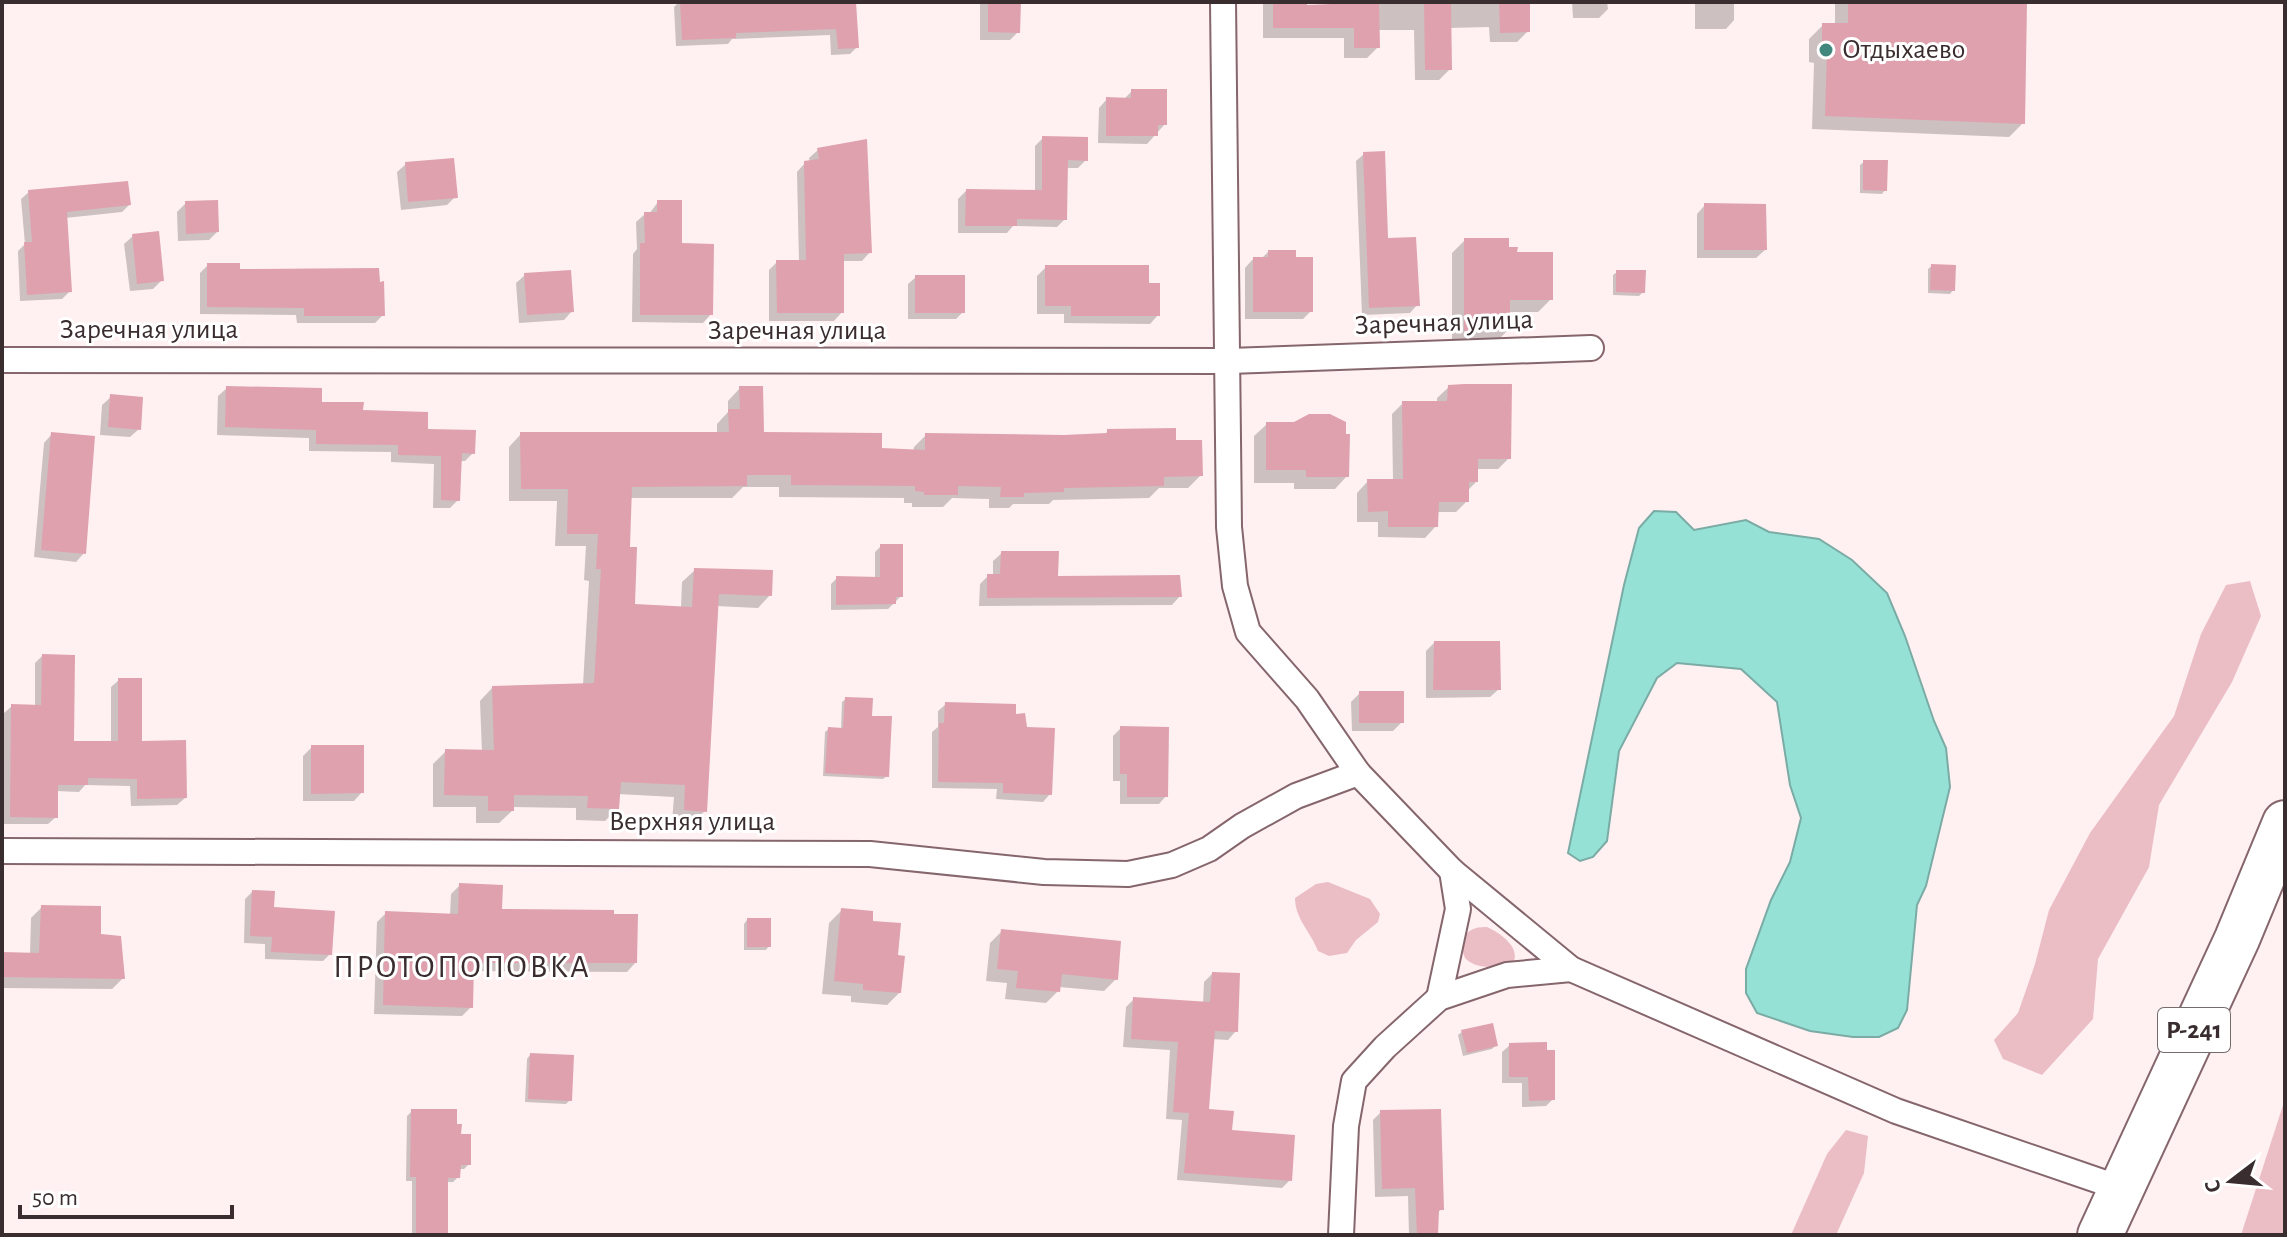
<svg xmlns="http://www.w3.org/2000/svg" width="2287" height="1237" viewBox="0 0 2287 1237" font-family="'Alegreya Sans',sans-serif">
  <rect width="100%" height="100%" fill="#fff0f2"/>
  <g fill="#ebbdc5">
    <path d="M2250 581 2261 616 2232 682 2159 805 2149 867 2098 959 2093 1019 2042 1075 2003 1059 1994 1040 2018 1013 2035 964 2049 910 2090 833 2174 716 2201 634 2226 585Z"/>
    <path d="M1328 882 1370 899 1380 914 1378 922 1356 940 1347 953 1329 956 1318 951C1311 932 1295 919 1295 898L1316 884Z"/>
    <path d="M1487 927C1500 933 1519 946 1514 961 1497 967 1478 971 1465 958 1457 939 1467 926 1487 927Z"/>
    <path d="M2285 1099V1235H2241Z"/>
    <path d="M1846 1130 1868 1136 1864 1173 1836 1235H1791L1827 1154Z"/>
  </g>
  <path fill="#96e1d6" stroke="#7aaba4" stroke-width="2" d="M1654 511 1676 512 1694 530 1746 520 1769 532 1819 539 1852 560 1887 593 1905 636 1934 721 1946 748 1950 787 1926 886 1917 905 1907 1010 1898 1028 1879 1037H1853L1810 1031 1757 1013 1746 993V969L1771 900 1790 862 1801 818 1790 785 1777 702 1741 669 1677 663 1657 678 1619 751 1607 841 1593 857 1580 861 1568 853 1624 585 1639 528Z"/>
  <g fill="#0003">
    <path d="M679 2H854L857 47 850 54 831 55 830 35 732 39 728 44 676 46 674 7Z"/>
    <path d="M980 2H1019L1018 32 1010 40H980Z"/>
    <path d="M1263 2H1305V7L1344 6V2H1527L1528 31 1517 42H1490L1489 27 1449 28 1450 69 1439 80H1415L1414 30H1378V47L1367 58H1344V38H1263Z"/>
    <path d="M1572 2H1607L1608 9 1599 18H1573Z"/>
    <path d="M1695 2H1734V20L1726 29H1695Z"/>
    <path d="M1835 2H2025L2023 123 2009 137 1812 129 1814 63 1809 62V39L1823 25H1835Z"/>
    <path d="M1132 91 1165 124 1147 144 1098 143 1099 108 1107 99 1123 100Z"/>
    <path d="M1043 138 1086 160 1078 168H1066L1065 219 1057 227 1013 226 1007 233H958V199L966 191 1035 192V146Z"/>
    <path d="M818 150 870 252 862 261H842V312L834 321H769V270L777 262H799L797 172 805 163 810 162 809 158Z"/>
    <path d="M1364 154 1386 240 1417 305 1410 313 1362 315 1356 161Z"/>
    <path d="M1864 162 1885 190 1882 194 1860 193V165Z"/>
    <path d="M406 164 455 197 447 205 401 210 397 172Z"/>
    <path d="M29 192 129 205 122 212 65 218 69 292 62 299 20 301 18 251 25 244 21 199Z"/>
    <path d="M658 202 711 314 703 323 632 322 633 254 637 249 636 222 645 214H649Z"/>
    <path d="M186 203 217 232 209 240 178 241 177 212Z"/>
    <path d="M1705 205 1765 250 1756 258H1697V214Z"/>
    <path d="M133 236 162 280 153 289 130 291 124 244Z"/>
    <path d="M1465 240 1515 254 1551 299 1538 312H1508V330L1495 343H1452V253Z"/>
    <path d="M1268 252 1311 311 1303 319H1245V268L1253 259H1261Z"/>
    <path d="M208 265 238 271 383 315 375 323H297L296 315 200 314V273Z"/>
    <path d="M1932 266 1953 290 1950 294 1928 293V269Z"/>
    <path d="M1046 267 1147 285 1158 315 1150 324 1064 323V314H1037V276Z"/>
    <path d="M1617 272 1643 292 1639 296 1613 295V275Z"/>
    <path d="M525 275 572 311 564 320 519 323 516 283Z"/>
    <path d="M916 277 963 312 956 319H908V284Z"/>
    <path d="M1449 387 1509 458 1498 469H1476V482L1467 491V501L1456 512H1436V526L1425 538 1378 537V522H1357V493L1368 481H1393L1392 414 1403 403H1437V398Z"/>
    <path d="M227 388 319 404 426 431 473 453 465 461H460L458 500 450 508H433L434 464 391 462V452L309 451V438L217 435 218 396Z"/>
    <path d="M740 388 762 434 880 450 913 452 914 447 926 435H1104L1108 431 1174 442 1201 475 1188 488H1159L1149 498 1053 500 1049 504H1013L1009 508H989V499L952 498 943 507H912V503H904V498L779 497V487H743L732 498H629L628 548 633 606 681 608 682 582 695 570 770 595 758 608 716 606 705 811 692 823 672 822 674 797 618 794 617 809 605 821 576 820V808L512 807V811L499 823H476V807H433V764L446 751 482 752 480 701 492 688 583 685 589 581 584 580 586 546H555L557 501H509V447L521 434H717V424L728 412V401Z"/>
    <path d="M111 397 139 429 130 437 100 435 102 405Z"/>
    <path d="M1267 424 1347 476 1335 489H1294V483H1254V436Z"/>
    <path d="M52 434 84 553 76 562 34 557 44 443Z"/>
    <path d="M881 546 901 596 888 609 831 610V584L837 578 875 579V552Z"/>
    <path d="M1002 553 1056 578 1180 596 1172 605 979 606 980 584 988 576H993V561Z"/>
    <path d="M1434 643 1499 689 1490 697 1426 698V651Z"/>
    <path d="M42 656 72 743H111V687L119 680 140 743 185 798 177 805 131 806 130 786 85 785 79 792 56 791V817L48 824H3L4 713 12 706 35 707V663Z"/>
    <path d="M1360 693 1402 722 1393 731H1352L1351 702Z"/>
    <path d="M846 699 870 717 887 776 883 779 823 776 825 732 829 729 841 730 842 702Z"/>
    <path d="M946 704 1014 717 1026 729 1050 794 1043 802 996 799 997 789 932 788V732L938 727V711Z"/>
    <path d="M1121 728 1166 796 1159 804H1120V781H1113V736Z"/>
    <path d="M312 747 362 792 354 801H303V756Z"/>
    <path d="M460 885 500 910 635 963 627 972 472 971 471 1007 462 1016 374 1014 377 922 386 913 450 916 451 894Z"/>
    <path d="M252 892 330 954 323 961 265 959V944L244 943 245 899Z"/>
    <path d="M42 907 99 936 123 978 112 989 2 988V954H30L31 918Z"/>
    <path d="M842 910 870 922 896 957 900 992 887 1005 851 1002V996L822 994 829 923Z"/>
    <path d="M747 920 769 946 766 950H744V924Z"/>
    <path d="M1002 931 1116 979 1104 991 1059 987 1058 991 1046 1003 1005 999 1007 983 986 981 990 943Z"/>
    <path d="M1212 974 1236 1031 1228 1040 1212 1039 1207 1111 1290 1180 1282 1188 1177 1180 1182 1120 1166 1119 1170 1050 1123 1047 1126 1007 1134 999 1203 1004 1204 982Z"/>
    <path d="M1462 1032 1496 1045 1492 1049 1463 1056 1458 1035Z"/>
    <path d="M1510 1045 1553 1099 1546 1106 1522 1107V1083H1502V1052Z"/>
    <path d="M530 1055 570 1100 566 1104 525 1102 527 1059Z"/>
    <path d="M412 1111 455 1126 469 1164 464 1169H458V1177L453 1182H446V1235H412V1181H406L407 1116Z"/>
    <path d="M1381 1112 1442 1209 1436 1214V1235H1409L1408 1196 1375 1197 1373 1120Z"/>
  </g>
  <g fill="#dfa1ad">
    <path d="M680 2H856L859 48 838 49 836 29 736 33V38L682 40Z"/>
    <path d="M988 2H1021L1020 33 988 32Z"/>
    <path d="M1273 2H1307V5L1379 2 1380 48H1354V28H1273Z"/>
    <path d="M1424 2H1451L1452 70H1425Z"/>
    <path d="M1499 2H1530V32L1500 33Z"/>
    <path d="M1848 2H2027L2025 124 1825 116 1827 49H1822V23H1848Z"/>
    <path d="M1131 89H1167V125H1158V136H1106V97L1131 98Z"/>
    <path d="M1042 136 1088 137V161L1068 160 1067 220 1017 219V226H965L966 189 1042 190Z"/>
    <path d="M867 139 872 253 844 254V313H777L776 260H806L804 161 819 159 817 148Z"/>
    <path d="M1385 151 1388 238 1416 237 1420 306 1369 308 1363 152Z"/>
    <path d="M454 158 458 198 408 202 405 162Z"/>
    <path d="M1863 160H1888L1887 191 1863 190Z"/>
    <path d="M128 181 131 205 67 212 72 292 27 295 24 242H32L28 190Z"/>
    <path d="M218 200 219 232 186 234 185 201Z"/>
    <path d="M657 200H682V243L714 244 713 315H640V243H645L644 212H657Z"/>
    <path d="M1704 203 1766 204 1767 250H1704Z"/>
    <path d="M159 231 164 281 137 284 132 234Z"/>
    <path d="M1464 238H1509V247H1518L1517 252H1553V300H1510V331H1464Z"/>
    <path d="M1268 250H1296V257H1313V312H1253V257H1268Z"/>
    <path d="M207 263H240V269L379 268 380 282 384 281 385 316H304V308L207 307Z"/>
    <path d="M1931 264 1956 265 1955 291 1930 290Z"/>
    <path d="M1045 265H1149V283H1160V316H1071V306H1045Z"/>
    <path d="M571 270 574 312 527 315 524 273Z"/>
    <path d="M1616 270H1646L1645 293 1616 292Z"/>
    <rect x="915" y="275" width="50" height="38"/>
    <path d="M1464 384H1512L1511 459H1478V482H1469V502H1439L1438 527H1388V511L1368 512 1367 479H1403L1402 401H1447L1448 385Z"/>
    <path d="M226 386 322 388V402H364L363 410 428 412V429L476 430 475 454 462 453 460 501 441 500V456L398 455V445L316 444V430L225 427Z"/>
    <path d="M739 386H763L764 432 882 433V448L925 450V433L1064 435 1107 433V429L1176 428V440H1202L1203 476 1164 477V486L1064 488V492L1024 493V497H1000L1001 487 958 486V495H924V492L915 491V486L791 485V475H747V486L632 487 630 547H637L635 604 692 607 694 568 773 570 772 596 719 594 707 812 684 810 685 785 621 782 619 809 587 808 588 796 514 795V811H488V796L444 795 445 749 494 750 492 686 594 683 601 569H596L598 534H567L568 489H521L520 432H729L728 409H740Z"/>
    <path d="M110 394 143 397 141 430 108 427Z"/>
    <path d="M1309 414H1330L1346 422V434H1350L1349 477H1306V470H1266V422H1294Z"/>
    <path d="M51 432 95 436 86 554 41 550Z"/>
    <path d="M880 544H903V597H896V604L836 605V576L880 577Z"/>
    <path d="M1001 551H1059L1058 576 1180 575 1182 597 987 598V574H1000Z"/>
    <path d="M1434 641H1500L1501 690H1433Z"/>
    <path d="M42 654 75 655 74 741H118V678H142V741L186 740 187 798 137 799V779L88 778V785H58V818L10 817 11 704 41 705Z"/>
    <rect x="1359" y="691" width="45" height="32"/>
    <path d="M845 697 873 698 872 716H892L889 777 825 773 828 727 843 728Z"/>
    <path d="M945 702 1016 704V714L1025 713 1027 727 1055 728 1052 795 1003 793V783L938 782 939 723H944Z"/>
    <path d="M1120 726 1169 727 1168 797H1127V774H1120Z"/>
    <path d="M311 745H364V793L311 794Z"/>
    <path d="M459 883 503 885 502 909 614 910V914H638L637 963H474L473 1008 383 1005 385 911 458 914Z"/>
    <path d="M252 890 275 891 274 907 335 911 332 955 271 952 272 937 250 936Z"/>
    <path d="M41 905 101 906V934L121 936 125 979 2 977V952L39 953Z"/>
    <path d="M841 908 873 911V921L901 923 898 955 905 956 901 993 863 990V984L834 981Z"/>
    <rect x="747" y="918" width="24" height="29"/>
    <path d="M1001 929 1121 941 1118 980 1062 974 1060 992 1016 988 1018 971 997 969Z"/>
    <path d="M1212 972 1240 973 1238 1032 1215 1031 1209 1109 1234 1111 1232 1130 1295 1135 1292 1181 1184 1173 1189 1113 1173 1112 1178 1042 1131 1039 1133 997 1210 1002Z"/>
    <path d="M1493 1023 1498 1046 1467 1053 1461 1030Z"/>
    <path d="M1547 1042V1050H1555V1100L1529 1101 1528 1077H1509V1043Z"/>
    <path d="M530 1053 574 1055 572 1101 528 1099Z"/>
    <path d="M411 1109H457V1124H462L461 1134H471V1165H461L460 1178H448V1235H416V1177H410Z"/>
    <path d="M1441 1109 1444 1210H1439L1438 1235H1417L1415 1188 1382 1189 1380 1110Z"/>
  </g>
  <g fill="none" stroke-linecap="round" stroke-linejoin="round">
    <defs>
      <g id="street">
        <path d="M1223 2 1229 527 1235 586 1248 632 1307 699 1358 773 1452 871 1571 969 1896 1111 2120 1188"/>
        <path d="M2 360 1229 361 1591 348"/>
        <path d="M2 851 870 854 1044 872 1128 874 1172 865 1209 849 1242 826 1296 796 1358 773"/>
        <path d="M1439 998 1458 909 1452 871"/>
        <path d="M1341 1235 1346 1126 1354 1081 1385 1047 1439 998 1507 975 1571 969"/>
      </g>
      <path id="highway" d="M2100 1235 2237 939 2285 823"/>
    </defs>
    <use href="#street" stroke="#85666c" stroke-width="28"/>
    <use href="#highway" stroke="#85666c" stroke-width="48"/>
    <use href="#street" stroke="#fff" stroke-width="24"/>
    <use href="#highway" stroke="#fff" stroke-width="44"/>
  </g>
  <circle fill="#41877e" stroke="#fff" stroke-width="3" cx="1826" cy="50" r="8"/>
  <g text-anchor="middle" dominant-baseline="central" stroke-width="6" stroke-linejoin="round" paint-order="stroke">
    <rect fill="#fff" stroke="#756c6d" stroke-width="2" x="2158" y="1008" width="72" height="44" rx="6"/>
    <g font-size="26" font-weight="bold" fill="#3a2d2f">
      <text x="2194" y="1030">Р-241</text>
    </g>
    <g font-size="28" fill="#3a2d2f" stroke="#fff" text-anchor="start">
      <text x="1842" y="50">Отдыхаево</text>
    </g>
    <g font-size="28" fill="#3a2d2f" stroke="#fff">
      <text transform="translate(1444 323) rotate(-2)">Заречная улица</text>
      <text x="149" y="330">Заречная улица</text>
      <text x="797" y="331">Заречная улица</text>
      <text x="692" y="822">Верхняя улица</text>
    </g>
    <g font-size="32" letter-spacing="2" fill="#3a2d2f" stroke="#fff">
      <text x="462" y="967">ПРОТОПОПОВКА</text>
    </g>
  </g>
  <rect width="2287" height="1237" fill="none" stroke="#3a2d2f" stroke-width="8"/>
  <g transform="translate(2231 1181) rotate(254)" stroke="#ffffff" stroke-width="6" paint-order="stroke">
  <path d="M0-6L14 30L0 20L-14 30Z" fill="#3a2d2f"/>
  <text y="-12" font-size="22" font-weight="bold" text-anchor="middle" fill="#3a2d2f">С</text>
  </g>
  <path d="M20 1205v12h212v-12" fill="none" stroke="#3a2d2f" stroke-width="4"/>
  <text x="32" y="1205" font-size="24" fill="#3a2d2f" stroke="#ffffff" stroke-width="6" paint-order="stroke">50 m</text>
</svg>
